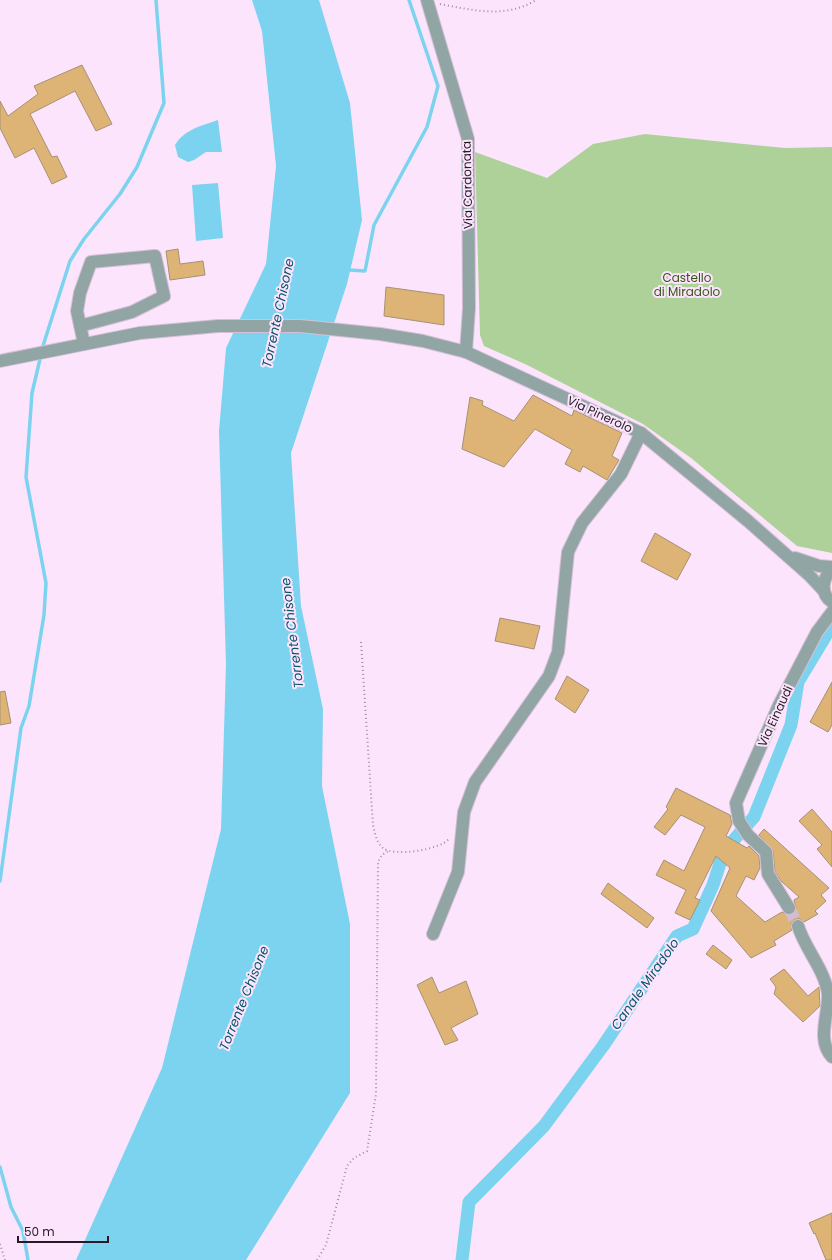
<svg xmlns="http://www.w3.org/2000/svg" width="832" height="1260" viewBox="0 0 832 1260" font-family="Poppins,sans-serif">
  <rect width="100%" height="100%" fill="#fce5fc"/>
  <path fill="#add199" d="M645 134 785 148 832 147V553L797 546 691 458 643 424 527 365 484 346 480 335 475 152 547 178 593 144Z"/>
  <g fill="#7cd3ef">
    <path d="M252 0H319L350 103 362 220 347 284 291 453 301 606 323 709 322 786 350 924V1093L246 1260H76L162 1068 221 829 226 664 219 431 226 348 266 264 276 166 262 31Z"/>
    <path d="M218 120 222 152H206L194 160 188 162 178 157 175 145C185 129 201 126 218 120Z"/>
    <path d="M218 183 223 238 196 241 192 185Z"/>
  </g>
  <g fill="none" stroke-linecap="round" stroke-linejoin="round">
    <g stroke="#7cd3ef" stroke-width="3.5">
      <path d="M350 270 365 271 374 225 427 127 438 86 409 0"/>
      <path d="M42 349 70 261 84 239 120 194 137 167 164 103 156 0"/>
      <path d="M0 881 21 728 29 706 44 615 46 583 26 477 32 393 41 355"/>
      <path d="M0 1167 11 1207 23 1231 28 1260"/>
    </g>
    <path stroke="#7cd3ef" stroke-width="13" d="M462 1260 469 1202 544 1126 603 1046 677 936 693 929 713 885 724 851 754 817 791 725 798 682 831 627"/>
  </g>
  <g fill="#deb376" stroke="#a79173">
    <path d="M82 65 112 124 96 131 75 91 30 114 52 157 57 156 67 177 52 184 34 148 15 158 0 128V101L8 116 38 94 34 86Z"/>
    <path d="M178 249 180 264 203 261 205 275 170 280 166 251Z"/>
    <path d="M386 287 444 295V325L384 316Z"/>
    <path d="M533 395 572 416 574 410 622 433 612 456 619 460 607 480 583 466 580 472 565 464 572 450 535 429 504 467 462 449 470 397 483 401 482 405 514 421Z"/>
    <path d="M655 533 691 554 677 580 641 561Z"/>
    <path d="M500 618 540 626 534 649 495 641Z"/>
    <path d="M567 676 589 690 575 713 555 699Z"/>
    <path d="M832 682V725L828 732 810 722Z"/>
    <path d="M5 691 11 723 0 725V692Z"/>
    <path d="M676 788 730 815 732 824 726 836 747 848 749 846 759 856 760 868 754 880 746 876 736 896 765 922 782 912 789 915 793 914 796 908 794 900 799 897 781 881 775 872 773 851 759 835 764 829 829 888 821 895 826 901 815 911 818 914 804 922 800 919H795L791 924 792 930 774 941 776 945 751 958 711 911 730 868 716 856 695 898 700 900 690 920 675 913 686 890 656 875 664 860 684 871 705 827 681 815 665 835 654 827 668 809 666 807Z"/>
    <path d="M812 809 832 832V867L817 849 822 845 799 821Z"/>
    <path d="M608 883 654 918 647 928 601 894Z"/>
    <path d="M713 945 732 960 726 969 706 954Z"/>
    <path d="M784 969 808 996 819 987 820 1006 803 1022 774 994 776 987 770 979Z"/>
    <path d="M432 977 439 993 466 981 478 1014 451 1028 458 1040 445 1045 417 985Z"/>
    <path d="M832 1213V1260H826L815 1233 814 1234 809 1223Z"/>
  </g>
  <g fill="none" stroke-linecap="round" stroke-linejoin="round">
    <path stroke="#d1bcd1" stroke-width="12" stroke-dasharray="12 6" stroke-linecap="butt" d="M789 908 798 926"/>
    <defs>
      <g id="minor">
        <path d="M427 0 468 139 469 308 466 352"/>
        <path d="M80 326 132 312 164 296 155 256 91 262 80 293 77 311 84 344"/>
        <path d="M0 361 140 333 218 326H300L380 334 423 341 466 352 641 433 748 521 809 575 824 591"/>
        <path d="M795 558 819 566 832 567"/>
        <path d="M832 570C822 578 820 594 832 602"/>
        <path d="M789 908 768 874 766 852 748 835 739 821 736 803 779 705 817 632 832 612"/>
        <path d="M798 926C805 949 825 970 828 994 829 1014 816 1040 832 1057"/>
        <path d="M433 934 458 872 464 812 475 782 549 676 558 652 568 552 582 523 621 474 641 433"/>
      </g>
    </defs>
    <use href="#minor" stroke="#d5c0d5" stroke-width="14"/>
    <g stroke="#9f8e9f" stroke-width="2" stroke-dasharray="1 3" stroke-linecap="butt">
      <path d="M440 4C473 10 505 19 536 0"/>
      <path d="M361 642 373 825C375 833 376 842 383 848 394 857 439 850 449 839"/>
      <path d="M0 1244 5 1260"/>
      <path d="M317 1260 326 1245 347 1166 354 1158 367 1151 376 1094 378 862 382 855 388 851"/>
    </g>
    <use href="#minor" stroke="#91a5a4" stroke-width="12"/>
  </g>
  <g text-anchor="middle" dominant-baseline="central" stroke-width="4" stroke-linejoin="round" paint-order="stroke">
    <g font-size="12" fill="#251a25" stroke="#fce5fc">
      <text transform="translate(467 185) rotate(-91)">Via Cardonata</text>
      <text transform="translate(600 414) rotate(25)">Via Pinerolo</text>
      <text transform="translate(775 716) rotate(-65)">Via Einaudi</text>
    </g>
    <g font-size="12" fill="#335619" stroke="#fce5fc">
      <text x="687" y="277">Castello<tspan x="687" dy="14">di Miradolo</tspan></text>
    </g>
    <g font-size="13" font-style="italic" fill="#075568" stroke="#fce5fc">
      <text transform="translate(278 313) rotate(-78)">Torrente Chisone</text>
      <text transform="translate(292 633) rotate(-97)">Torrente Chisone</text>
      <text transform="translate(645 984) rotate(-55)">Canale Miradolo</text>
      <text transform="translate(244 998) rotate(-68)">Torrente Chisone</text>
    </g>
  </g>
  <path d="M18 1236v6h90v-6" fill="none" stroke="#251a25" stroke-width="2"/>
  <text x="24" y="1236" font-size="12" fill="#251a25" stroke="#fce5fc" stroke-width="3" paint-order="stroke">50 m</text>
</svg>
